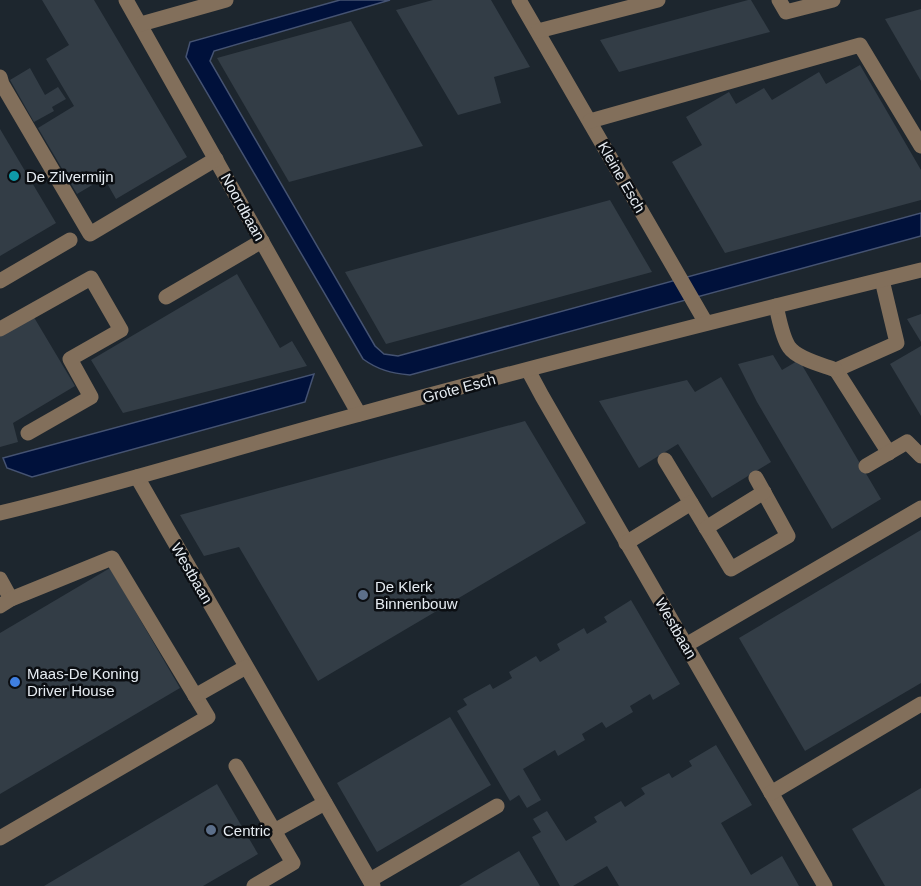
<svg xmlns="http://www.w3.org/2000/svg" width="921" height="886" viewBox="0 0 921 886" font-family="Helvetica,sans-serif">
  <rect width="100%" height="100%" fill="#1d262e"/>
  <g fill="#00113b" stroke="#455372" stroke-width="1.5">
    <path d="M340 0H390L214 51 210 61 375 346 384 354 398 356 921 213V236L410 375C391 373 378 370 363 359L186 57 190 42Z"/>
    <path d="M314 374 305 402 32 477 7 468 3 458Z"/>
  </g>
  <g fill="#333d46">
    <path d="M42 0H94L187 157 116 199 104 178 77 194 38 128 74 106 46 59 69 45Z"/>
    <path d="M433 0H491L530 67 494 77 501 103 458 115 396 10Z"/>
    <path d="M748 0H751L770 32 619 72 600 40Z"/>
    <path d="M921 9V81L885 19Z"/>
    <path d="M351 21 423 146 289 182 217 58Z"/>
    <path d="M860 65 921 170V200L725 253 672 162 702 145 686 117 729 92 736 104 764 88 772 100 819 72 826 84Z"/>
    <path d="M30 68 45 95 58 87 66 99 52 107 54 111 34 122 10 80Z"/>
    <path d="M0 129 56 223 0 256Z"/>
    <path d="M610 200 652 272 386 344 345 272Z"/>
    <path d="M237 274 280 348 292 341 307 366 123 413 91 360Z"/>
    <path d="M32 314 75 386 13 423 18 442 0 447V332Z"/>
    <path d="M921 314V342L907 319Z"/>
    <path d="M921 346V416L890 364Z"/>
    <path d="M773 355 782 370 799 360 881 499 832 529 757 402 738 364Z"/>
    <path d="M721 377 771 462 712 498 678 444 639 468 599 401 687 380 695 392Z"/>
    <path d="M525 421 586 523 318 681 239 547 204 556 180 515Z"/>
    <path d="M921 530V683L805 751 739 638Z"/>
    <path d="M110 568 180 688 0 794V633Z"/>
    <path d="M631 600 680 684 653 700 650 694 630 706 633 712 606 728 602 722 582 734 585 740 558 756 555 750 523 769 541 800 527 808 519 795 510 801 457 711 467 705 463 699 490 684 493 689 512 678 509 672 536 656 540 662 560 650 557 644 584 628 587 634 607 622 604 617Z"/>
    <path d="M450 717 491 785 377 852 337 783Z"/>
    <path d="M716 745 752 805 721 823 751 875 782 856 799 886H619L607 866 573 886H560L532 837 541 832 533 819 547 811 566 841 597 822 594 817 621 801 625 807 645 794 641 788 669 773 672 778 692 766 689 761Z"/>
    <path d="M217 784 258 854 203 886H44Z"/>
    <path d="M921 788V886H885L852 829Z"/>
    <path d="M519 851 540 886H459Z"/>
  </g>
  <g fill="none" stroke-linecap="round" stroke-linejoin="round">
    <g stroke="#826f5b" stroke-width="15">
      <path d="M126 0 359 414"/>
      <path d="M519 0 706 323"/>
      <path d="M779 0 786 12 833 0"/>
      <path d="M141 24 226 0"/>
      <path d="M538 31 658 0"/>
      <path d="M0 77 2 84 90 234 216 159"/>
      <path d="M590 121 860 45 921 146"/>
      <path d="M882 280 897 343 836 370 889 453"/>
      <path d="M0 281 70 240"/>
      <path d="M166 297 262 241"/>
      <path d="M776 306C779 318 782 337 789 347 797 359 823 365 836 370"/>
      <path d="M0 329 91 278 121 330 70 359 91 397 28 433"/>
      <path d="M528 370 542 396 825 886"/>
      <path d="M665 460 731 569 788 536 756 478"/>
      <path d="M866 466 907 442 921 456"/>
      <path d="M137 477 373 886"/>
      <path d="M0 513C121 484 240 446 360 414 546 363 734 316 921 270"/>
      <path d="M706 528 764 492"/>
      <path d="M626 543 691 503"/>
      <path d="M0 579 11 599"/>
      <path d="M0 606 11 599 112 558 208 717 0 838"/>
      <path d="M686 645 921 508"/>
      <path d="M195 696 246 667"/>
      <path d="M236 766 293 863 254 886"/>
      <path d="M771 793 921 704"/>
      <path d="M274 831 325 803"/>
      <path d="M370 880 497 806"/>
    </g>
  </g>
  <circle fill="#0f9aa8" stroke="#0b0e12" stroke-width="2" cx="14" cy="176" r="6"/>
  <g fill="#5c6f8a" stroke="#0b0e12" stroke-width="2">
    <circle cx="363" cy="595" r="6"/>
    <circle cx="211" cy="830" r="6"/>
  </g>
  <circle fill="#3f7fe0" stroke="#0b0e12" stroke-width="2" cx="15" cy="682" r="6"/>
  <g text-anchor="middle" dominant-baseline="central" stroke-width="5" stroke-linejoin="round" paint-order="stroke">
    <g font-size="15" fill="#e6ecf2" stroke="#0b0e12" text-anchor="start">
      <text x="26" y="176">De Zilvermijn</text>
      <text x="375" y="586">De Klerk<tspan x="375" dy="17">Binnenbouw</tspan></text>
      <text x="27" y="673">Maas-De Koning<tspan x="27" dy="17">Driver House</tspan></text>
      <text x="223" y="830">Centric</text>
    </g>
    <g font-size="15" fill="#e6ecf2" stroke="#0b0e12">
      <text transform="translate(622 177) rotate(60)">Kleine Esch</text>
      <text transform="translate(243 207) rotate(61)">Noordbaan</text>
      <text transform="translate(459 388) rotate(-15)">Grote Esch</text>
      <text transform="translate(192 573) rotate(60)">Westbaan</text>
      <text transform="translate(676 628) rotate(60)">Westbaan</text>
    </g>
  </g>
</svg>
